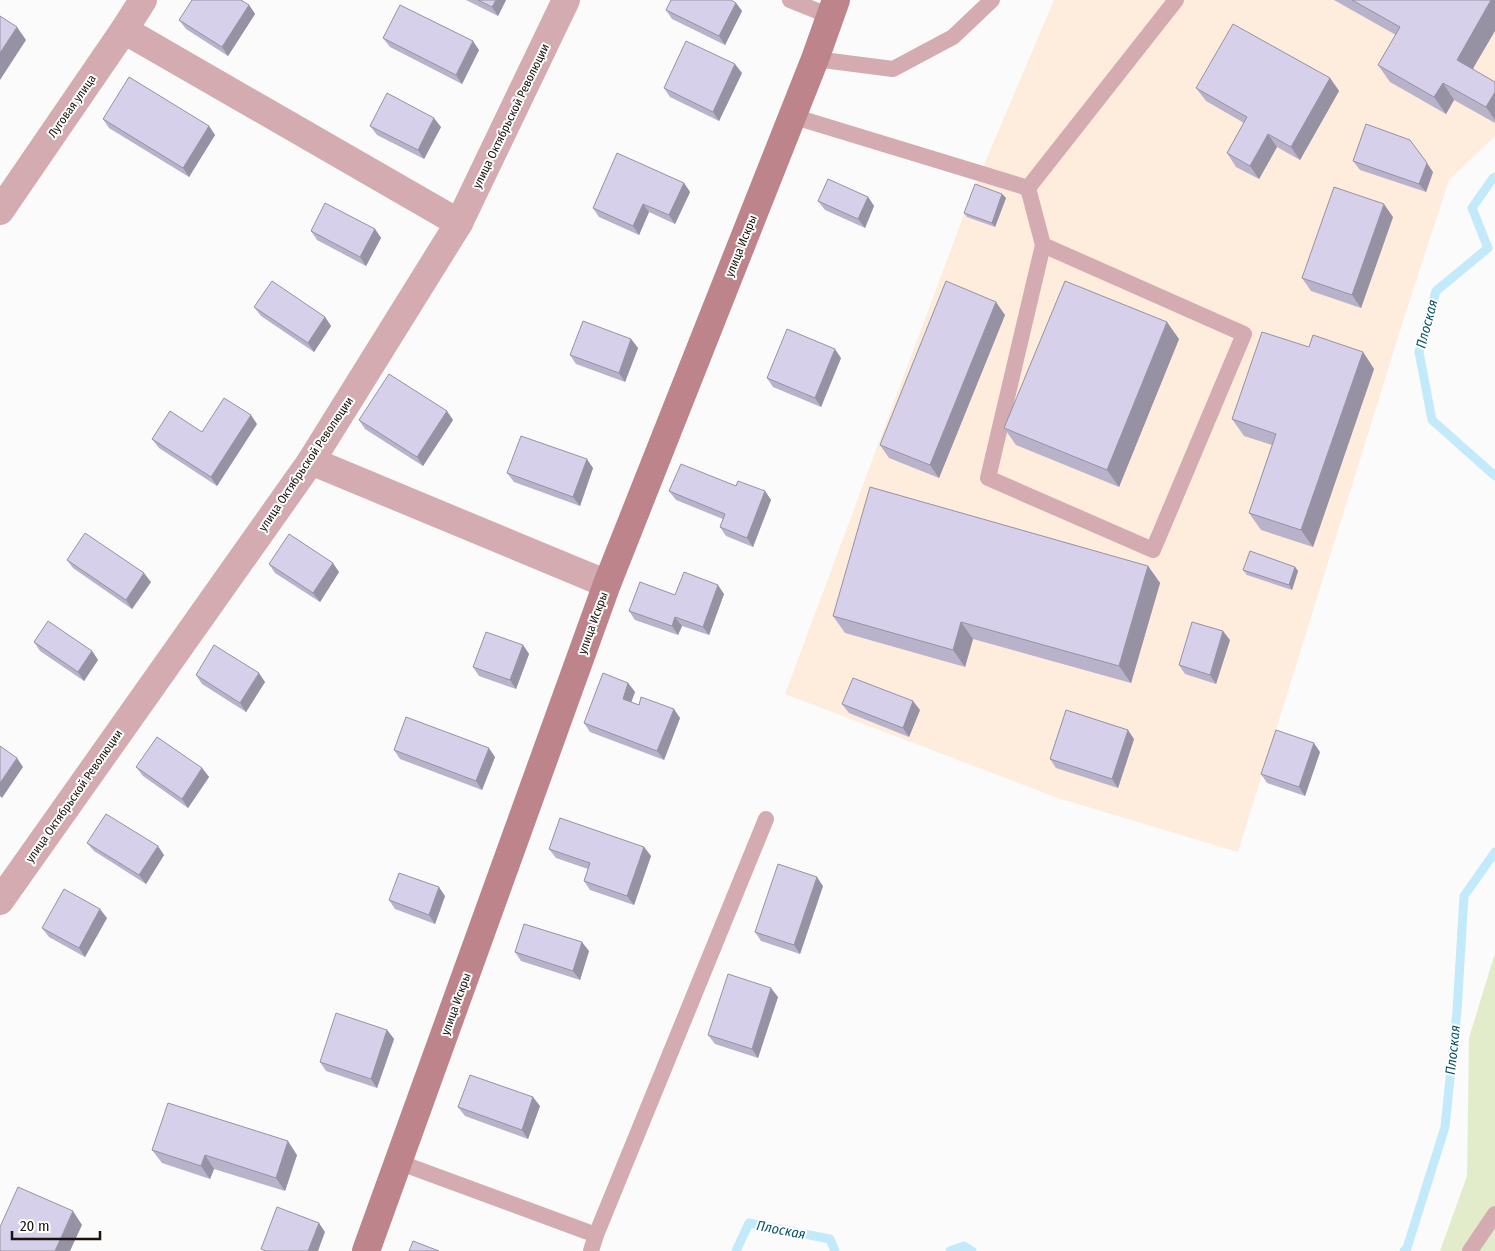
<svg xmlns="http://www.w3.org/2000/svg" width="1495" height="1251" viewBox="0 0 1495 1251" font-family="'Fira Sans Condensed',sans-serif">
  <rect width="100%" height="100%" fill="#fbfbfb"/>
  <path fill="#feecdc" d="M1054 0H1495V136L1449 180 1404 318 1238 852 1058 798 785 694 972 193Z"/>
  <path fill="#e2eccb" d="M1495 953V1251H1440L1467 1176 1469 1038Z"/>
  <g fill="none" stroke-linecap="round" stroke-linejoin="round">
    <g stroke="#c3eafb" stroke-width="9">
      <path d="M1495 177 1493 178 1472 208 1488 248 1436 291 1419 352 1432 420 1495 476"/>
      <path d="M736 1251 749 1223 830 1239 835 1251"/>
      <path d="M950 1251 964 1246 972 1251"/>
      <path d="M1404 1251 1407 1248 1445 1127 1457 1011 1464 896 1495 852"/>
    </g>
    <g stroke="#d4abb1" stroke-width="16">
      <path d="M790 0 830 16"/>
      <path d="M815 59 893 69 953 37 992 0"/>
      <path d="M792 116 1028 188 1176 0"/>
      <path d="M1028 188 1043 245 988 478 1153 550 1244 334 1043 245"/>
      <path d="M398 1162 596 1235"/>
      <path d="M591 1251 596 1235 766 819"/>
      <path d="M1470 1251 1495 1214"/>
    </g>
    <g stroke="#d4abb1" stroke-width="28">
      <path d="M124 30 459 223"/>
      <path d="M0 211 124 30 143 0"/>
      <path d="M311 461 607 584"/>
      <path d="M0 901 311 461 459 223 566 0"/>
    </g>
    <path stroke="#be848c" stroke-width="28" d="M366 1251 607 584 815 59 836 0"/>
  </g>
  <g fill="#b8b3ca">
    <path d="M466 0H506L498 16Z"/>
    <path d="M1334 0H1495L1473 70 1495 82V123L1454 100 1446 114 1390 82 1378 65 1396 35Z"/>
    <path d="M736 3 742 11 725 45 672 19 666 10Z"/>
    <path d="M249 5 255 14 228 56 186 29 179 20Z"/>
    <path d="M383 38 479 50 462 84 390 47Z"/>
    <path d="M742 73 719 121 670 97 664 88Z"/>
    <path d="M1330 78 1339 91 1300 160 1277 147 1259 179 1236 167 1227 153 1244 123 1206 101 1196 88Z"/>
    <path d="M103 119 209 126 215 135 189 177 109 128Z"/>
    <path d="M370 126 441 127 424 159 377 135Z"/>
    <path d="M1353 161 1433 172 1426 192 1360 170Z"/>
    <path d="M684 183 690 192 675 224 649 212 639 235 599 217 593 208Z"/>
    <path d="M1002 194 1006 198 995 227 967 217 964 213Z"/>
    <path d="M868 197 874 206 865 228 825 210 818 201Z"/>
    <path d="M1393 217 1361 308 1311 291 1302 278Z"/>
    <path d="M375 229 381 238 366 266 317 240 311 231Z"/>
    <path d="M254 307 325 317 331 326 314 352 261 316Z"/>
    <path d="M1005 315 939 478 889 458 880 445Z"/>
    <path d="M631 339 638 348 625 382 576 364 570 355Z"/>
    <path d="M1179 339 1119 487 1016 445 1004 428Z"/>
    <path d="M1309 347 1363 352 1374 369 1313 547 1261 530 1249 513 1272 445 1244 436 1232 419Z"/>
    <path d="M841 358 821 407 773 387 767 378Z"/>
    <path d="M359 420H453L423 466 365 429Z"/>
    <path d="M257 424 217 486 159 448 152 439Z"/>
    <path d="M593 468 580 506 514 482 507 473Z"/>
    <path d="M736 486 765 491 771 500 753 547 726 536 720 527 723 519 676 500 669 491Z"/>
    <path d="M67 560 151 582 132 609 73 568Z"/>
    <path d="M269 564 339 572 320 602 275 573Z"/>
    <path d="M1148 566 1160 583 1131 683 973 639 965 667 845 633 833 616Z"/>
    <path d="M1295 567 1298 571 1292 590 1247 575 1243 570Z"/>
    <path d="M724 594 709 635 682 626 678 635 635 620 629 611 675 595Z"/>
    <path d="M1230 640 1216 684 1185 674 1179 665Z"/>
    <path d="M34 642 92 651 98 660 84 681 40 651Z"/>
    <path d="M523 645 529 654 516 689 479 676 473 667Z"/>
    <path d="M196 675 265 682 246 712 202 684Z"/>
    <path d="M628 683 635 692 631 702 680 718 664 760 590 732 584 723Z"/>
    <path d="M842 704 920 710 909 737 849 713Z"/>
    <path d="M1134 739 1118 788 1056 768 1050 759Z"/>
    <path d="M394 750 495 757 482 790 400 759Z"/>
    <path d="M1320 752 1305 796 1267 783 1261 774Z"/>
    <path d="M136 767 202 768 209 777 188 808 143 776Z"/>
    <path d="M87 843 164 855 146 884 94 851Z"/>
    <path d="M644 847 651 856 634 905 590 890 584 881 588 869 556 858 549 849Z"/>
    <path d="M823 886 800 954 761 941 755 932Z"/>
    <path d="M445 896 435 924 395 909 389 900Z"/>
    <path d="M107 918 85 957 49 937 42 928Z"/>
    <path d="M589 951 580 980 521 961 515 952Z"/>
    <path d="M778 997 758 1058 715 1044 708 1035Z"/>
    <path d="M387 1030 394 1039 377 1088 326 1071 320 1062Z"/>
    <path d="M540 1106 528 1139 465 1116 458 1107Z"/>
    <path d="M152 1150 297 1155 285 1191 214 1169 210 1179 162 1163Z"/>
  </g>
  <g fill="#9692a4">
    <path d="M496 0H506L498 16 492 7Z"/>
    <path d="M1491 0H1495V31L1468 77 1457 60Z"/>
    <path d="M736 3 742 11 725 45 719 36Z"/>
    <path d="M249 5 255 14 228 56 222 47Z"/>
    <path d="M17 27 26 40 0 80V53Z"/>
    <path d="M473 41 479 50 462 84 456 75Z"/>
    <path d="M735 64 742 73 719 121 713 112Z"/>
    <path d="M1330 78 1339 91 1300 160 1291 147Z"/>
    <path d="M1443 83 1454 100 1446 114 1434 97Z"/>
    <path d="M1495 92V120L1486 107Z"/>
    <path d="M434 118 441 127 424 159 418 150Z"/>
    <path d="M209 126 215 135 189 177 183 168Z"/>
    <path d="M1268 134 1277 147 1259 179 1250 166Z"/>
    <path d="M1427 163 1433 172 1426 192 1419 184Z"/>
    <path d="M684 183 690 192 675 224 669 215Z"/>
    <path d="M1002 194 1006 198 995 227 992 223Z"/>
    <path d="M868 197 874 206 865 228 858 219Z"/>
    <path d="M643 204 649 212 639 235 633 226Z"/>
    <path d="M1384 204 1393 217 1361 308 1352 295Z"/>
    <path d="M375 229 381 238 366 266 360 257Z"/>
    <path d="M996 302 1005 315 939 478 930 465Z"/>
    <path d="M325 317 331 326 314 352 308 343Z"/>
    <path d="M1167 322 1179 339 1119 487 1107 470Z"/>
    <path d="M631 339 638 348 625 382 619 373Z"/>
    <path d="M835 349 841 358 821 407 815 398Z"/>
    <path d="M1363 352 1374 369 1313 547 1301 530Z"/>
    <path d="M447 411 453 420 423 466 417 457Z"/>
    <path d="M251 415 257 424 217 486 211 477Z"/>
    <path d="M587 459 593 468 580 506 573 497Z"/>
    <path d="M765 491 771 500 753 547 747 538Z"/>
    <path d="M333 563 339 572 320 602 313 593Z"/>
    <path d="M1148 566 1160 583 1131 683 1119 666Z"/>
    <path d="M1295 567 1298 571 1292 590 1289 585Z"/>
    <path d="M144 573 151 582 132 609 126 600Z"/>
    <path d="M718 585 724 594 709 635 703 627Z"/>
    <path d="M675 617 682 626 678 635 672 626Z"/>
    <path d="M961 622 973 639 965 667 953 650Z"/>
    <path d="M1223 631 1230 640 1216 684 1210 675Z"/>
    <path d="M523 645 529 654 516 689 510 680Z"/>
    <path d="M92 651 98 660 84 681 78 672Z"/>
    <path d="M259 673 265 682 246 712 240 703Z"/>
    <path d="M628 683 635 692 629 708 623 699Z"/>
    <path d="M913 701 920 710 909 737 903 728Z"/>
    <path d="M674 709 680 718 664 760 657 751Z"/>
    <path d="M1128 730 1134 739 1118 788 1112 779Z"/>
    <path d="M1314 743 1320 752 1305 796 1299 787Z"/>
    <path d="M489 748 495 757 482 790 476 781Z"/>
    <path d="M17 758 23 767 2 798 0 796V783Z"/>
    <path d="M202 768 209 777 188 808 182 799Z"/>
    <path d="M158 846 164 855 146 884 139 875Z"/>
    <path d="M644 847 651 856 634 905 627 896Z"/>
    <path d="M817 877 823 886 800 954 794 945Z"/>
    <path d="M439 887 445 896 435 924 429 915Z"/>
    <path d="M100 909 107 918 85 957 79 948Z"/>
    <path d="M582 942 589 951 580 980 573 971Z"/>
    <path d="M771 988 778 997 758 1058 752 1049Z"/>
    <path d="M387 1030 394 1039 377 1088 371 1079Z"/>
    <path d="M533 1097 540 1106 528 1139 522 1130Z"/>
    <path d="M288 1141 297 1155 285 1191 276 1178Z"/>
    <path d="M205 1155 214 1169 210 1179 201 1166Z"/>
    <path d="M73 1211 82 1225 70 1251H55Z"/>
    <path d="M319 1223 325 1232 318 1251H308Z"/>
  </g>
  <g fill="#d6d0eb" stroke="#9692a4">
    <path d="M192 0H241L249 5 222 47 179 20Z"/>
    <path d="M478 0H496L492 7Z"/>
    <path d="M671 0H731L736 3 719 36 666 10Z"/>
    <path d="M1352 0H1491L1457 60 1495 82V92L1486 107 1443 83 1434 97 1378 65 1400 27Z"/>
    <path d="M400 5 473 41 456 75 383 38Z"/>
    <path d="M0 16 17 27 0 53Z"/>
    <path d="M1233 24 1330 78 1291 147 1268 134 1250 166 1227 153 1247 117 1196 88Z"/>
    <path d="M686 41 735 64 713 112 664 88Z"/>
    <path d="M129 77 209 126 183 168 103 119Z"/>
    <path d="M387 93 434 118 418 150 370 126Z"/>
    <path d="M1366 124 1410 140 1427 163 1419 184 1353 161Z"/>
    <path d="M617 153 684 183 669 215 643 204 633 226 593 208Z"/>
    <path d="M828 179 868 197 858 219 818 201Z"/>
    <path d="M975 184 1002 194 992 223 964 213Z"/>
    <path d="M1334 187 1384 204 1352 295 1302 278Z"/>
    <path d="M325 203 375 229 360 257 311 231Z"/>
    <path d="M272 281 325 317 308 343 254 307Z"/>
    <path d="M946 281 996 302 930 465 880 445Z"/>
    <path d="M1065 281 1167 322 1107 470 1004 428Z"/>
    <path d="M583 321 631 339 619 373 570 355Z"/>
    <path d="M787 329 835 349 815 398 767 378Z"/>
    <path d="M1262 332 1309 347 1313 335 1363 352 1301 530 1249 513 1276 434 1232 419Z"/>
    <path d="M389 374 447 411 417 457 359 420Z"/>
    <path d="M224 398 251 415 211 477 152 439 170 411 202 432Z"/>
    <path d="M521 436 587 459 573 497 507 473Z"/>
    <path d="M681 464 736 486 738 481 765 491 747 538 720 527 725 514 669 491Z"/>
    <path d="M870 487 1148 566 1119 666 961 622 953 650 833 616Z"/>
    <path d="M85 533 144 573 126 600 67 560Z"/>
    <path d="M289 534 333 563 313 593 269 564Z"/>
    <path d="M1250 551 1295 567 1289 585 1243 570Z"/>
    <path d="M684 572 718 585 703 627 675 617 672 626 629 611 640 582 675 595Z"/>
    <path d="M48 621 92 651 78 672 34 642Z"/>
    <path d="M1192 622 1223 631 1210 675 1179 665Z"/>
    <path d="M486 632 523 645 510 680 473 667Z"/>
    <path d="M214 645 259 673 240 703 196 675Z"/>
    <path d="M603 673 628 683 623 699 639 705 641 697 674 709 657 751 584 723Z"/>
    <path d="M853 678 913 701 903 728 842 704Z"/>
    <path d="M1066 710 1128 730 1112 779 1050 759Z"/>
    <path d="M406 717 489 748 476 781 394 750Z"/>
    <path d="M1276 730 1314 743 1299 787 1261 774Z"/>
    <path d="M157 737 202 768 182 799 136 767Z"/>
    <path d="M0 746 17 758 0 783Z"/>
    <path d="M106 814 158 846 139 875 87 843Z"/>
    <path d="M560 818 644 847 627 896 584 881 590 863 549 849Z"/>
    <path d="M778 864 817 877 794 945 755 932Z"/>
    <path d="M399 873 439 887 429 915 389 900Z"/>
    <path d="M64 889 100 909 79 948 42 928Z"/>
    <path d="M524 924 582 942 573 971 515 952Z"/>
    <path d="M728 974 771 988 752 1049 708 1035Z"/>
    <path d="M336 1013 387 1030 371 1079 320 1062Z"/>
    <path d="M470 1075 533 1097 522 1130 458 1107Z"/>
    <path d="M168 1103 288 1141 276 1178 205 1155 201 1166 152 1150Z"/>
    <path d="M18 1187 73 1211 55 1251H0V1227Z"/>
    <path d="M277 1207 319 1223 308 1251H266L261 1249Z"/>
    <path d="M413 1241 439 1251H409Z"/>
  </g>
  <g text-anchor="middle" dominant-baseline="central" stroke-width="4" stroke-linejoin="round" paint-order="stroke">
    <g font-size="12" fill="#1b130c" stroke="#fff">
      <text transform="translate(72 106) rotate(-55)">Луговая улица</text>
      <text transform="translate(511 116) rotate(-64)">улица Октябрьской Революции</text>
      <text transform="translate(741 246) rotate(-68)">улица Искры</text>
      <text transform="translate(306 464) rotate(-56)">улица Октябрьской Революции</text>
      <text transform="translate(593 623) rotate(-70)">улица Искры</text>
      <text transform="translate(74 796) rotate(-55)">улица Октябрьской Революции</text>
      <text transform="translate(456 1004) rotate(-70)">улица Искры</text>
    </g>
    <g font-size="14" font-style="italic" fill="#09546c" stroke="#fff">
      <text transform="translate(1427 324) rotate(-75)">Плоская</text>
      <text transform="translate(1453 1050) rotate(-84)">Плоская</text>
      <text transform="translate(781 1230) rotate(11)">Плоская</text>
    </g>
  </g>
  <path d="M12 1231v8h88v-8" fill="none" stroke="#1b130c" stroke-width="2.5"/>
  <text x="20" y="1231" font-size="15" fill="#1b130c" stroke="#ffffff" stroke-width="4" paint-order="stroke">20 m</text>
</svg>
